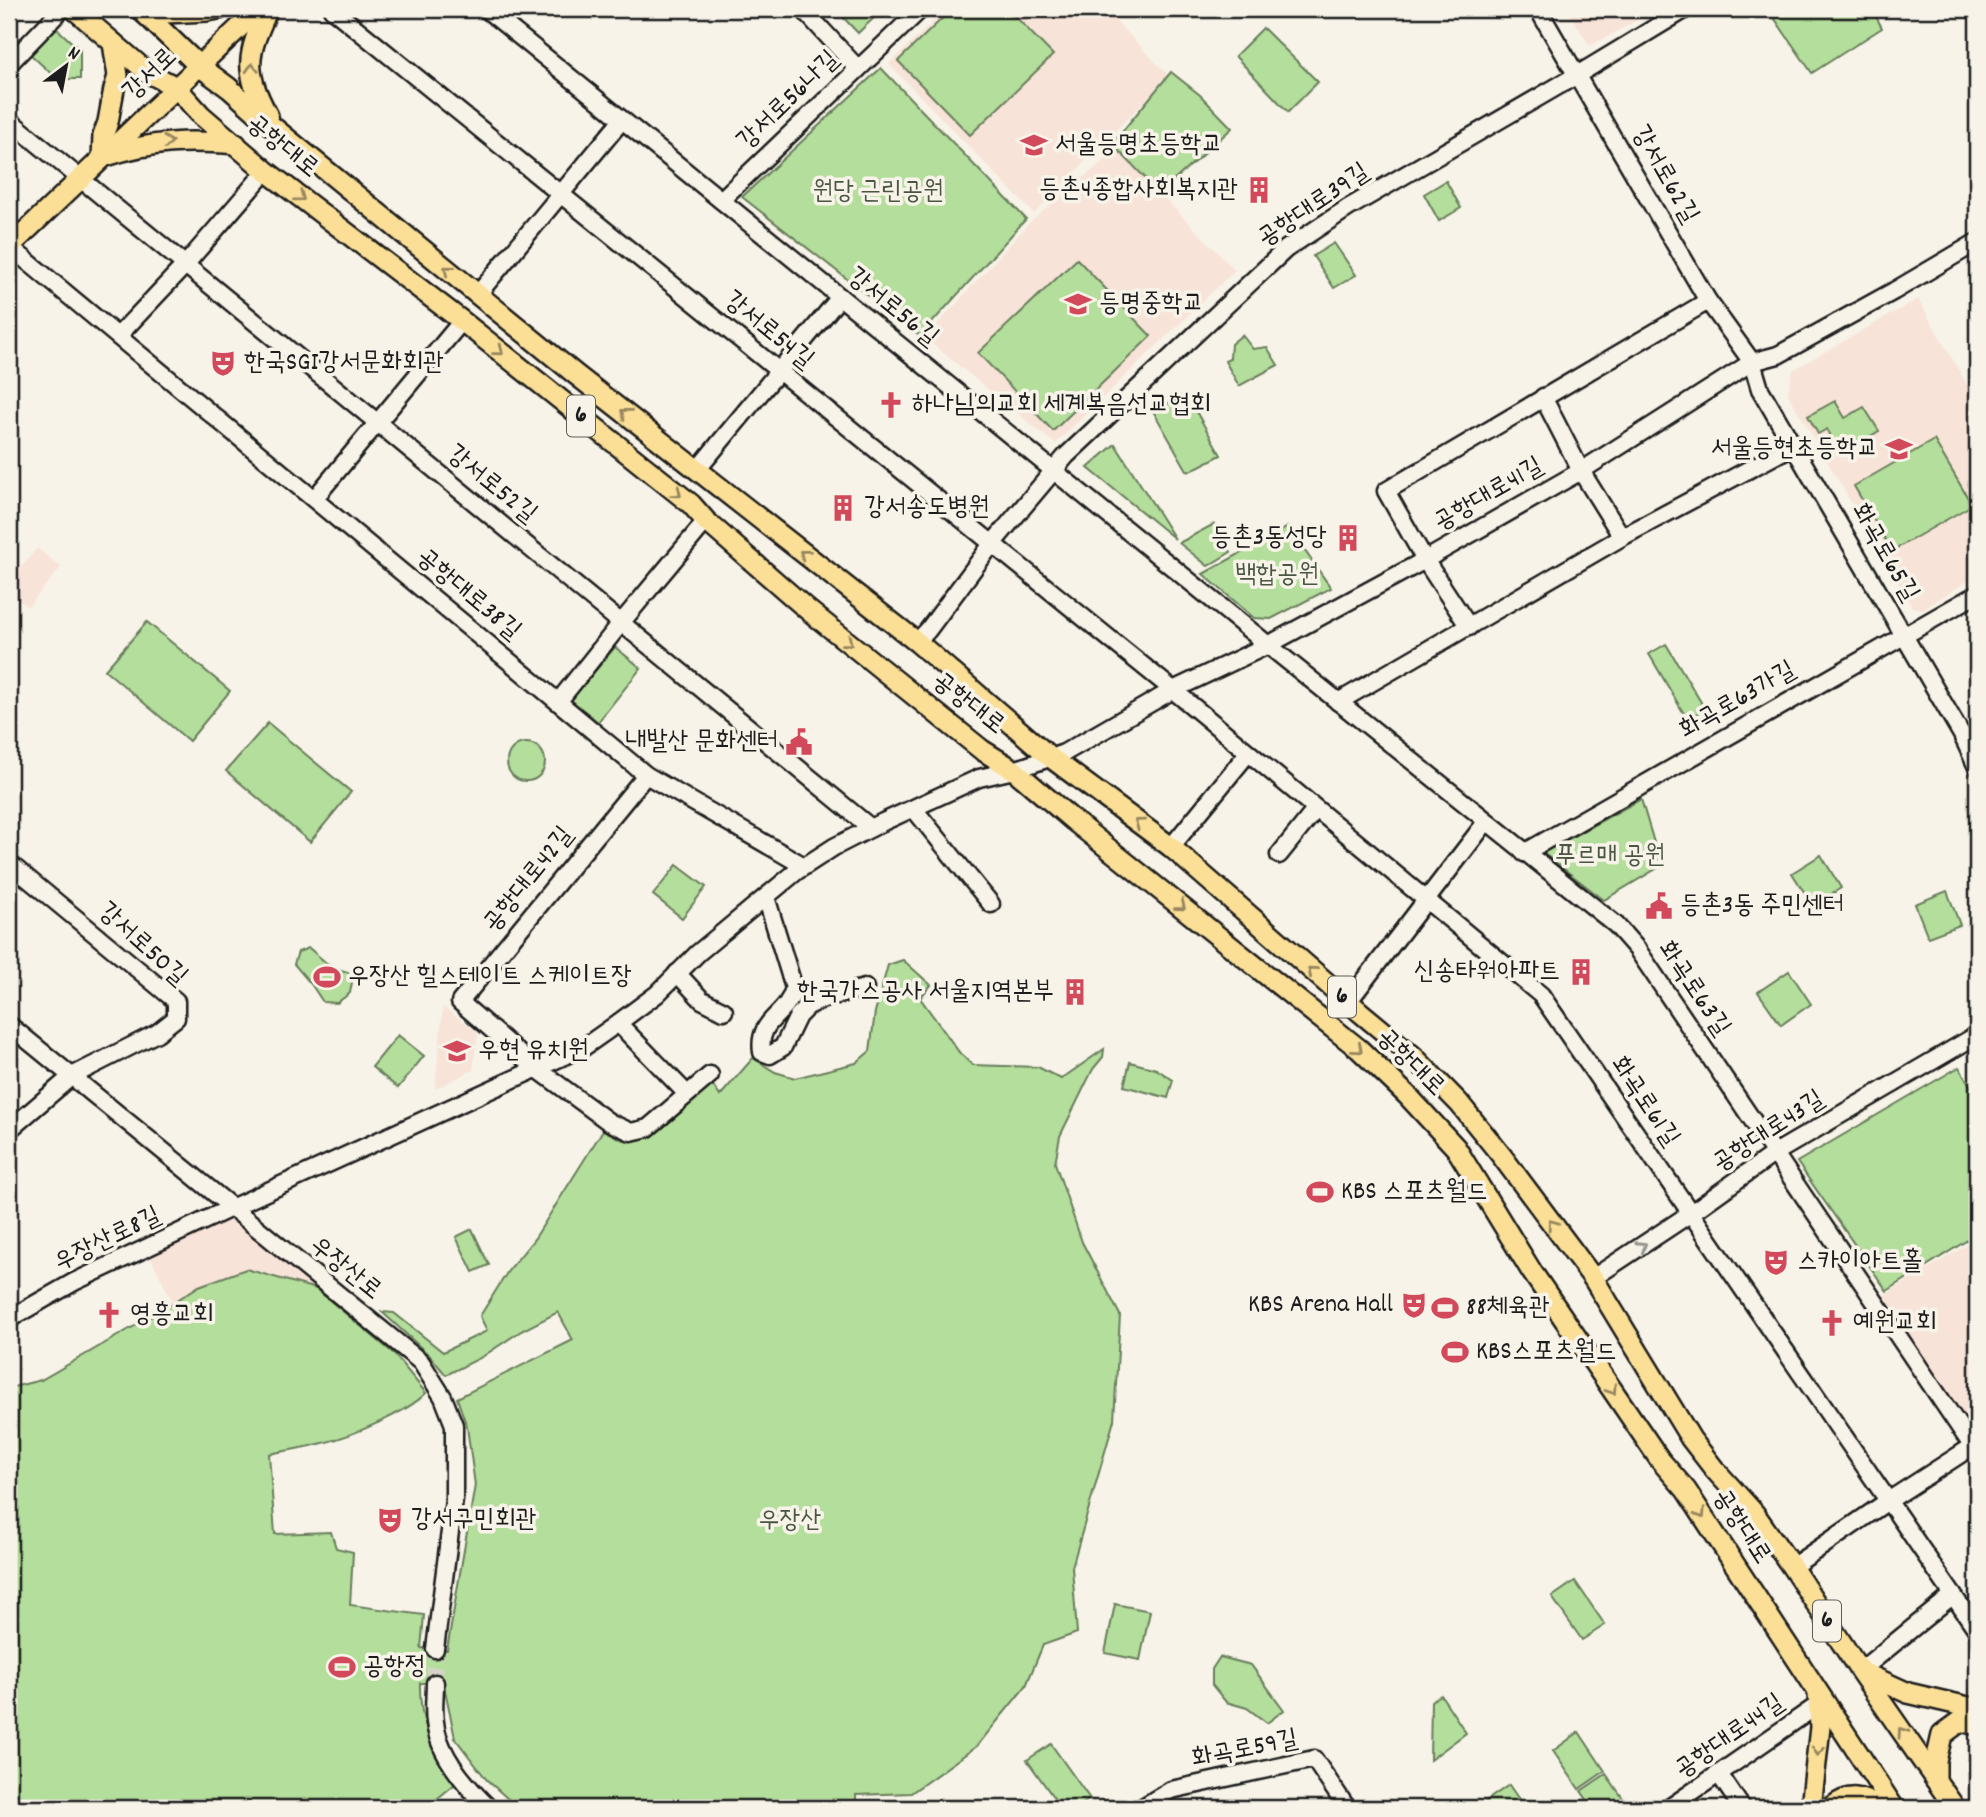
<svg xmlns="http://www.w3.org/2000/svg" width="1986" height="1817" viewBox="0 0 1986 1817" font-family="Dekko,'Poor Story',sans-serif">
  <rect width="100%" height="100%" fill="#f7f3e8"/>
  <filter id="ink" filterUnits="userSpaceOnUse"><feTurbulence type="fractalNoise" baseFrequency=".0143" numOctaves="2"/><feDisplacementMap in="SourceGraphic" scale="14" xChannelSelector="R" yChannelSelector="G"/><feConvolveMatrix kernelMatrix="1 2 1 2 8 2 1 2 1" color-interpolation-filters="sRGB"/></filter>
  <g filter="url(#ink)">
    <g fill="#f8e3d8">
      <path d="M947 9H1104L1169 76 1034 214 889 64Z"/>
      <path d="M1567 9H1658L1590 46Z"/>
      <path d="M1117 150 1235 270 1055 444 925 338 1030 222Z"/>
      <path d="M1918 299 1977 402V575L1923 609 1912 607 1788 394 1793 370Z"/>
      <path d="M37 548 61 567 28 607 9 591V583Z"/>
      <path d="M443 1007 478 1032 473 1070 435 1089Z"/>
      <path d="M231 1217 315 1289 246 1269 199 1286 173 1303 149 1254Z"/>
      <path d="M1977 1239V1442L1883 1296Z"/>
    </g>
    <g fill="#b4de9b" stroke="#687d5c" stroke-width="2">
      <path d="M844 9H875L879 13 858 33 839 13Z"/>
      <path d="M952 9H1008L1053 55 970 135 898 61Z"/>
      <path d="M1768 9H1872L1882 28 1812 73Z"/>
      <path d="M54 26 80 50V79H57L29 53Z"/>
      <path d="M1263 28 1318 82 1288 112 1235 56Z"/>
      <path d="M881 68 1026 219 920 336 742 197Z"/>
      <path d="M1171 72 1200 95 1232 128 1160 193 1112 144Z"/>
      <path d="M1446 181 1461 208 1439 221 1424 194Z"/>
      <path d="M1334 243 1356 275 1334 288 1313 256Z"/>
      <path d="M1077 259 1151 336 1053 431 978 353Z"/>
      <path d="M1242 335 1253 349 1267 347 1278 365 1239 386 1225 361 1230 358 1231 344Z"/>
      <path d="M1186 394 1221 455 1188 472 1153 411Z"/>
      <path d="M1835 401 1845 418 1864 407 1879 431 1841 454 1827 429 1818 434 1808 416Z"/>
      <path d="M1934 440 1972 505 1892 551 1854 486Z"/>
      <path d="M1115 444 1175 539 1088 468Z"/>
      <path d="M1214 524 1231 552 1208 566 1179 543Z"/>
      <path d="M1288 527 1331 588 1271 619 1254 618 1203 574Z"/>
      <path d="M147 622 230 691 189 741 105 670Z"/>
      <path d="M1666 644 1705 709 1687 719 1649 654Z"/>
      <path d="M615 647 641 668 598 722 571 700Z"/>
      <path d="M268 723 351 792 310 842 226 771Z"/>
      <circle cx="526" cy="762" r="19"/>
      <path d="M1641 799 1661 866 1604 900 1543 853Z"/>
      <path d="M1821 855 1841 888 1813 906 1792 873Z"/>
      <path d="M677 865 706 887 682 918 653 895Z"/>
      <path d="M1947 891 1960 925 1928 937 1915 904Z"/>
      <path d="M309 948 331 967 348 972 352 982 350 993 337 1003 323 1002 311 984 294 964 298 952Z"/>
      <path d="M903 960 931 985 920 998 959 1052 972 1065 1038 1067 1061 1079 1104 1049 1103 1057 1093 1069 1060 1136 1055 1163 1082 1242 1120 1315 1114 1420 1072 1567 1077 1633 1043 1645 1026 1686 977 1746 911 1793 856 1795V1808H518L487 1780 455 1738 444 1685 432 1683H420C419 1727 434 1747 455 1784L426 1808H9V1388L41 1380 159 1312 199 1286 246 1269 316 1289 393 1353 426 1393C407 1413 351 1436 323 1443 306 1448 287 1450 269 1454L275 1534 331 1532 336 1548 353 1552 350 1605 424 1615 421 1648 447 1650 475 1485 467 1427 457 1398 573 1340 558 1312 521 1331 482 1357 446 1375 430 1356 382 1312 394 1313 443 1352 487 1331 480 1316 508 1271 535 1238 603 1130 623 1140 644 1137 685 1100 710 1081 720 1096 753 1058 775 1072 795 1078 856 1063 870 1051 875 1012 888 965Z"/>
      <path d="M1789 971 1811 1004 1781 1025 1758 992Z"/>
      <path d="M398 1035 424 1056 398 1088 372 1067Z"/>
      <path d="M1130 1062 1156 1069 1173 1080 1168 1098 1124 1086Z"/>
      <path d="M1959 1067 1977 1097V1234L1887 1291 1797 1162Z"/>
      <path d="M472 1229 489 1265 473 1272 456 1237Z"/>
      <path d="M1575 1581 1605 1625 1582 1640 1552 1597Z"/>
      <path d="M1115 1604 1150 1611 1140 1660 1105 1653Z"/>
      <path d="M1220 1657 1251 1665 1284 1710 1267 1723 1247 1708 1226 1702 1212 1685V1669Z"/>
      <path d="M1441 1695 1466 1733 1430 1760 1431 1701Z"/>
      <path d="M1579 1732 1605 1771 1579 1789 1553 1751Z"/>
      <path d="M1051 1744 1090 1799 1076 1808H1061L1027 1760Z"/>
      <path d="M1606 1774 1629 1807 1628 1808H1593L1581 1791Z"/>
      <path d="M1509 1785 1525 1808H1476Z"/>
    </g>
    <g fill="none" stroke-linecap="round" stroke-linejoin="round">
      <path stroke="#d6d3c9" stroke-width="16" stroke-dasharray="16 8" stroke-linecap="butt" d="M435 1683V1649"/>
      <defs>
        <g id="minor">
          <path d="M332 9 1173 690 1541 995 1977 1630"/>
          <path d="M486 9 1268 645 1616 925 1637 949 1977 1453"/>
          <path d="M803 9 858 69"/>
          <path d="M1538 9 1708 301 1752 362 1760 389 1962 735 1977 767"/>
          <path d="M9 64 62 9"/>
          <path d="M9 120 871 828"/>
          <path d="M721 200 921 9"/>
          <path d="M9 246 646 775 804 866"/>
          <path d="M478 294 622 120"/>
          <path d="M118 336 185 265 266 171"/>
          <path d="M1543 397 1581 471 1622 537 1793 446"/>
          <path d="M697 470 840 297"/>
          <path d="M314 499 462 321"/>
          <path d="M1469 627 1425 560 1386 491 1708 301"/>
          <path d="M917 642 928 630 992 544 1066 456 1286 249 1348 208 1577 75 1686 9"/>
          <path d="M558 702 621 623 706 521"/>
          <path d="M1338 702 1622 537"/>
          <path d="M646 775 460 1002 536 1068 609 1122 631 1132 648 1128 710 1075"/>
          <path d="M914 809 991 904"/>
          <path d="M1171 847 1248 753"/>
          <path d="M1524 853 1977 594"/>
          <path d="M1279 855 1316 809"/>
          <path d="M9 863 176 1001V1018L157 1033 72 1076 9 1130"/>
          <path d="M766 897 794 988C787 1017 757 1018 762 1052L770 1055 783 1047 798 1016 808 1006 826 998 865 988"/>
          <path d="M677 973 702 1000 724 1011"/>
          <path d="M1348 1002 1486 822"/>
          <path d="M618 1023 687 1094"/>
          <path d="M9 1025 421 1362 443 1397 454 1425V1500L435 1649"/>
          <path d="M1593 1278 1691 1213 1775 1153 1977 1035"/>
          <path d="M9 1319 74 1282 231 1208 584 1047 618 1023 657 994 698 953 797 871 834 847 883 822 979 778 1014 770 1064 753 1173 690 1268 645 1425 560 1581 471 1752 362 1778 355 1894 291 1977 242"/>
          <path d="M1792 1567 1888 1501 1973 1446"/>
          <path d="M1860 1671 1953 1595"/>
          <path d="M435 1683C435 1696 433 1709 435 1722 438 1754 466 1786 489 1808"/>
          <path d="M1719 1774 1742 1808"/>
          <path d="M1141 1808 1171 1790 1314 1759 1347 1808"/>
          <path d="M1669 1808 1818 1705"/>
        </g>
        <g id="major">
          <path d="M74 9 147 72 176 87 201 115 266 171 462 321 691 504 706 521 808 610 982 750 1014 770 1074 821 1359 1049 1408 1096 1456 1148 1532 1272 1660 1460 1686 1490 1894 1808"/>
          <path d="M140 9 198 65 229 88 273 127 575 374 917 642 1050 757 1171 847 1360 1012 1413 1056 1459 1103 1501 1155 1593 1278 1691 1439 1715 1470 1754 1513 1792 1567 1860 1671 1955 1808"/>
          <path d="M145 14 207 11 219 9"/>
          <path d="M268 116C243 70 247 55 268 9"/>
          <path d="M106 156C153 141 187 140 236 144"/>
          <path d="M102 158 103 136 108 122 114 89 118 76 113 43"/>
          <path d="M9 247 259 9"/>
          <path d="M1862 1672 1908 1693 1977 1709"/>
          <path d="M1936 1780V1761L1942 1735 1961 1721 1977 1725"/>
          <path d="M1811 1808 1820 1727 1818 1694"/>
          <path d="M1831 1808C1850 1792 1861 1797 1881 1808"/>
        </g>
      </defs>
      <use href="#minor" stroke="#1c1c1c" stroke-width="21"/>
      <use href="#major" stroke="#1c1c1c" stroke-width="24"/>
      <use href="#minor" stroke="#f7f3e8" stroke-width="16"/>
      <use href="#major" stroke="#fbdf96" stroke-width="19"/>
    </g>
    <defs><path id="oneway-chevron" d="M-2-3.5L2.5 0L-2 3.5" fill="none" stroke-width="1.6" stroke-linecap="round" stroke-linejoin="round" transform="scale(1.75)"/></defs>
    <g stroke="#97875f">
      <use href="#oneway-chevron" transform="translate(252 68) rotate(-92)"/>
      <use href="#oneway-chevron" transform="translate(168 142) rotate(-7)"/>
      <use href="#oneway-chevron" transform="translate(300 197) rotate(37)"/>
      <use href="#oneway-chevron" transform="translate(448 270) rotate(-141)"/>
      <use href="#oneway-chevron" transform="translate(499 351) rotate(39)"/>
      <use href="#oneway-chevron" transform="translate(625 413) rotate(-142)"/>
      <use href="#oneway-chevron" transform="translate(677 493) rotate(39)"/>
      <use href="#oneway-chevron" transform="translate(804 554) rotate(-142)"/>
      <use href="#oneway-chevron" transform="translate(848 642) rotate(39)"/>
      <use href="#oneway-chevron" transform="translate(1139 823) rotate(-143)"/>
      <use href="#oneway-chevron" transform="translate(1181 906) rotate(39)"/>
      <use href="#oneway-chevron" transform="translate(1312 971) rotate(-139)"/>
      <use href="#oneway-chevron" transform="translate(1358 1049) rotate(41)"/>
      <use href="#oneway-chevron" transform="translate(1552 1224) rotate(-127)"/>
      <use href="#oneway-chevron" transform="translate(1612 1390) rotate(56)"/>
      <use href="#oneway-chevron" transform="translate(1701 1514) rotate(57)"/>
      <use href="#oneway-chevron" transform="translate(1902 1732) rotate(-125)"/>
      <use href="#oneway-chevron" transform="translate(1818 1751) rotate(95)"/>
    </g>
    <use stroke="#94928c" href="#oneway-chevron" transform="translate(1642 1246) rotate(-33)"/>
  </g>
  <defs>
    <symbol id="school-bare" viewBox="-9 -9 18 18"><path d="M0-5L7-2L0 1L-7-2ZM-4 1L0 2.5L4 1V4Q0 6-4 4Z" fill="#d1495b" stroke="#f7f3e8" stroke-width="2.5" paint-order="stroke"/></symbol>
    <symbol id="building-bare" viewBox="-9 -9 18 18"><path d="M-4-6H4V6H1V3H-1V6H-4ZM-2.5-4.3h1.7v1.8h-1.7ZM.8-4.3h1.7v1.8H.8ZM-2.5-1h1.7V.8h-1.7ZM.8-1h1.7V.8H.8Z" fill="#d1495b" stroke="#f7f3e8" stroke-width="2.5" paint-order="stroke"/></symbol>
    <symbol id="theatre-bare" viewBox="-9 -9 18 18"><path d="M-5-5.5Q0-4 5-5.5V0Q5 5 0 6Q-5 5-5 0ZM-3.3-2.5H-1v1.5H-3.3ZM1-2.5H3.3v1.5H1ZM-2.8 1Q0 5.5 2.8 1Z" fill="#d1495b" stroke="#f7f3e8" stroke-width="2.5" paint-order="stroke"/></symbol>
    <symbol id="church-bare" viewBox="-9 -9 18 18"><path d="M-1.2-6h2.4v3.5h3.3v2.4h-3.3V6h-2.4V-.1h-3.3v-2.4h3.3Z" fill="#d1495b" stroke="#f7f3e8" stroke-width="2.5" paint-order="stroke"/></symbol>
    <symbol id="civic-bare" viewBox="-9 -9 18 18"><path d="M-.6-6.5H3V-4.5H.6V-3L4-1V1h2V6H-6V1h2V-1L-.6-3ZM-1.2 2.5V6h2.4V2.5Z" fill="#d1495b" stroke="#f7f3e8" stroke-width="2.5" paint-order="stroke"/></symbol>
    <symbol id="stadium-bare" viewBox="-9 -9 18 18"><path d="M0-5a6.5 5 0 1 0 0 10a6.5 5 0 1 0 0-10ZM-3.5-1.8h7v3.6h-7Z" fill="#d1495b" stroke="#f7f3e8" stroke-width="2.5" paint-order="stroke"/></symbol>
  </defs>
  <g fill-rule="evenodd">
    <use href="#school-bare" x="1015" y="126" width="38" height="38"/>
    <use href="#building-bare" x="1240" y="171" width="38" height="38"/>
    <use href="#school-bare" x="1059" y="285" width="38" height="38"/>
    <use href="#theatre-bare" x="204" y="344" width="38" height="38"/>
    <use href="#church-bare" x="872" y="386" width="38" height="38"/>
    <use href="#school-bare" x="1880" y="430" width="38" height="38"/>
    <use href="#building-bare" x="824" y="489" width="38" height="38"/>
    <use href="#building-bare" x="1329" y="519" width="38" height="38"/>
    <use href="#civic-bare" x="780" y="723" width="38" height="38"/>
    <use href="#civic-bare" x="1640" y="887" width="38" height="38"/>
    <use href="#building-bare" x="1562" y="953" width="38" height="38"/>
    <use href="#stadium-bare" x="308" y="958" width="38" height="38"/>
    <use href="#building-bare" x="1056" y="973" width="38" height="38"/>
    <use href="#school-bare" x="438" y="1032" width="38" height="38"/>
    <use href="#stadium-bare" x="1301" y="1173" width="38" height="38"/>
    <use href="#theatre-bare" x="1757" y="1243" width="38" height="38"/>
    <use href="#theatre-bare" x="1395" y="1286" width="38" height="38"/>
    <use href="#stadium-bare" x="1426" y="1289" width="38" height="38"/>
    <use href="#church-bare" x="90" y="1296" width="38" height="38"/>
    <use href="#church-bare" x="1813" y="1304" width="38" height="38"/>
    <use href="#stadium-bare" x="1436" y="1333" width="38" height="38"/>
    <use href="#theatre-bare" x="371" y="1501" width="38" height="38"/>
    <use href="#stadium-bare" x="323" y="1648" width="38" height="38"/>
  </g>
  <g text-anchor="middle" dominant-baseline="central" stroke-width="7" stroke-linejoin="round" paint-order="stroke">
    <g fill="#f7f3e8" stroke="#5e5c59" stroke-width="2">
      <rect x="567" y="395.5" width="28" height="41" rx="5"/>
      <rect x="1328" y="976.5" width="28" height="41" rx="5"/>
      <rect x="1813" y="1600.5" width="28" height="41" rx="5"/>
    </g>
    <g font-size="24" font-weight="bold" fill="#1c1c1c">
      <text x="581" y="416">6</text>
      <text x="1342" y="997">6</text>
      <text x="1827" y="1621">6</text>
    </g>
    <g font-size="26" fill="#1c1c1c" stroke="#f7f3e8">
      <text transform="translate(151 75) rotate(-44)">강서로</text>
      <text transform="translate(789 101) rotate(-44)">강서로56나길</text>
      <text transform="translate(282 147) rotate(39)">공항대로</text>
      <text transform="translate(1664 175) rotate(60)">강서로62길</text>
      <text transform="translate(1314 206) rotate(-34)">공항대로39길</text>
      <text transform="translate(892 308) rotate(39)">강서로56길</text>
      <text transform="translate(768 331) rotate(39)">강서로54길</text>
      <text transform="translate(491 485) rotate(39)">강서로52길</text>
      <text transform="translate(1489 495) rotate(-30)">공항대로41길</text>
      <text transform="translate(1884 553) rotate(60)">화곡로65길</text>
      <text transform="translate(468 595) rotate(40)">공항대로38길</text>
      <text transform="translate(1738 701) rotate(-30)">화곡로63가길</text>
      <text transform="translate(968 704) rotate(38)">공항대로</text>
      <text transform="translate(529 880) rotate(-51)">공항대로42길</text>
      <text transform="translate(142 945) rotate(42)">강서로50길</text>
      <text transform="translate(1693 989) rotate(56)">화곡로63길</text>
      <text transform="translate(1410 1063) rotate(45)">공항대로</text>
      <text transform="translate(1644 1102) rotate(56)">화곡로61길</text>
      <text transform="translate(1769 1132) rotate(-33)">공항대로43길</text>
      <text transform="translate(108 1240) rotate(-26)">우장산로8길</text>
      <text transform="translate(345 1269) rotate(39)">우장산로</text>
      <text transform="translate(1741 1527) rotate(57)">공항대로</text>
      <text transform="translate(1730 1737) rotate(-35)">공항대로44길</text>
      <text transform="translate(1245 1750) rotate(-11)">화곡로59길</text>
    </g>
    <g font-size="26" fill="#1c1c1c" stroke="#f7f3e8" text-anchor="start">
      <text x="1055" y="145">서울등명초등학교</text>
      <text x="1238" y="190" text-anchor="end">등촌4종합사회복지관</text>
      <text x="1099" y="304">등명중학교</text>
      <text x="244" y="363">한국SGI강서문화회관</text>
      <text x="912" y="405">하나님의교회 세계복음선교협회</text>
      <text x="1878" y="449" text-anchor="end">서울등현초등학교</text>
      <text x="864" y="508">강서송도병원</text>
      <text x="1327" y="538" text-anchor="end">등촌3동성당</text>
      <text x="778" y="742" text-anchor="end">내발산 문화센터</text>
      <text x="1680" y="906">등촌3동 주민센터</text>
      <text x="1560" y="972" text-anchor="end">신송타워아파트</text>
      <text x="348" y="977">우장산 힐스테이트 스케이트장</text>
      <text x="1054" y="992" text-anchor="end">한국가스공사 서울지역본부</text>
      <text x="478" y="1051">우현 유치원</text>
      <text x="1341" y="1192">KBS 스포츠월드</text>
      <text x="1797" y="1262">스카이아트홀</text>
      <text x="1393" y="1305" text-anchor="end">KBS Arena Hall</text>
      <text x="1466" y="1308">88체육관</text>
      <text x="130" y="1315">영흥교회</text>
      <text x="1853" y="1323">예원교회</text>
      <text x="1476" y="1352">KBS스포츠월드</text>
      <text x="411" y="1520">강서구민회관</text>
      <text x="363" y="1667">공항정</text>
    </g>
    <g font-size="26" fill="#4a5642" stroke="#f7f3e8">
      <text x="878" y="192">원당 근린공원</text>
      <text x="1277" y="575">백합공원</text>
      <text x="1610" y="856">푸르매 공원</text>
      <text x="790" y="1521">우장산</text>
    </g>
  </g>
  <rect width="1986" height="1817" fill="none" stroke="#f7f3e8" stroke-width="35"/>
  <rect x="18" y="18" width="1951" height="1782" fill="none" stroke="#1c1c1c" stroke-width="2.5" filter="url(#ink)"/>
  <g transform="translate(66 66) rotate(32)" stroke="#f7f3e8" stroke-width="5" paint-order="stroke">
  <path d="M0-5L12 26L0 18L-12 26Z" fill="#1c1c1c"/>
  <text y="-10" font-size="19" font-weight="bold" text-anchor="middle" fill="#1c1c1c">N</text>
  </g>
</svg>
